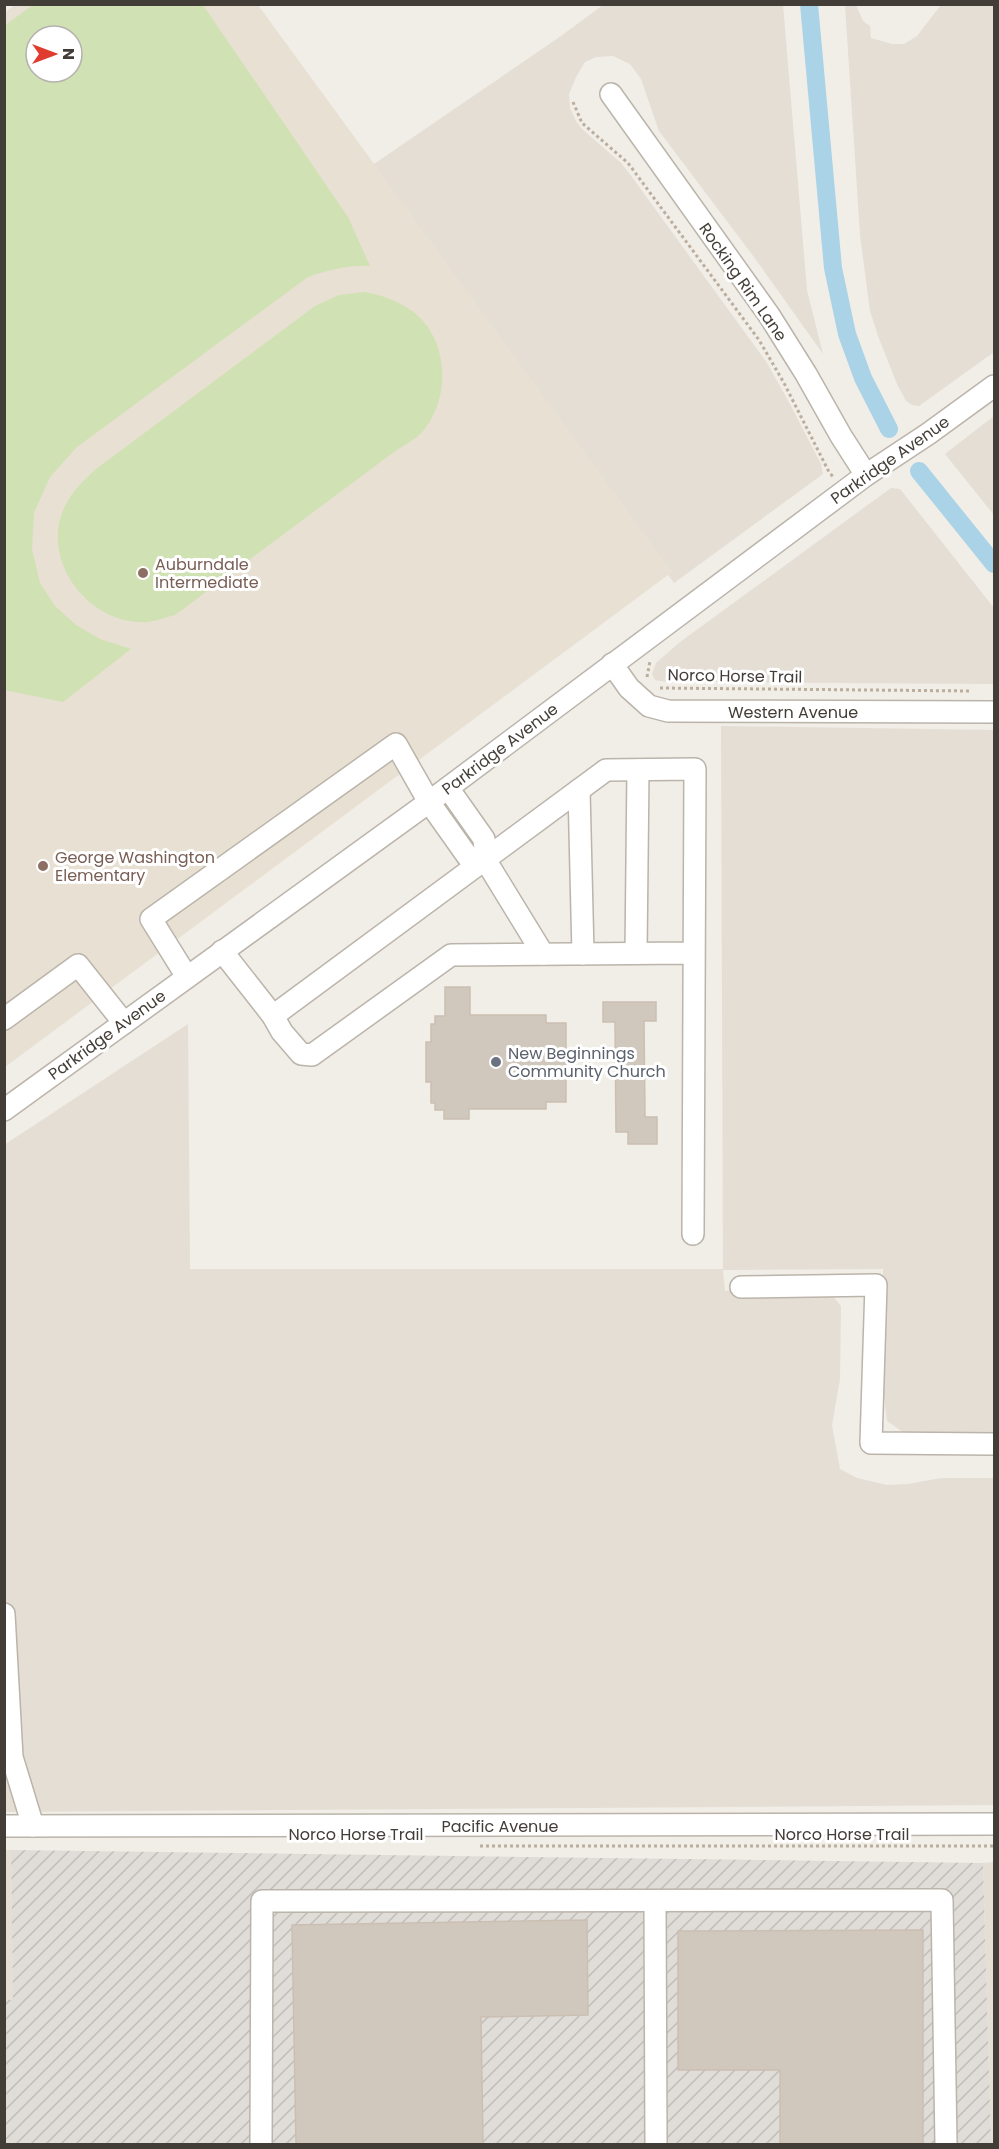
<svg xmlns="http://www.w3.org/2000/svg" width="999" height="2149" viewBox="0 0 999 2149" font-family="Poppins,sans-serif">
  <defs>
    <pattern id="industrial-furrows" width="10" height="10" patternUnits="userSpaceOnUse" patternTransform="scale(1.5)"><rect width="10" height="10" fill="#e0dcd8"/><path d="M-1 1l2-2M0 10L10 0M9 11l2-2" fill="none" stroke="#c1beba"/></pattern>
  </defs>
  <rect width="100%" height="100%" fill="#f1ede7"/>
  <g fill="#e4ded5">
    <path d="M603 5H783L807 290 823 354 754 257 659 131 641 79 630 64 613 56 596 57 585 62 576 77 569 94 570 108 576 121 582 129 621 163 629 173 767 363 791 406 821 464 823 474 674 583 371 166 561 36Z"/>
    <path d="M845 5H856L863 21 870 26 871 38 892 44H904L917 36 941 5H994V352L919 406 912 405 906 401 897 384 878 336 870 311 860 235Z"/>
    <path d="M994 416V515L945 454Z"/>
    <path d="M891 488 900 489 994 608V684L667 682 655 680 652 674 656 663 680 642Z"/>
    <path d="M721 726 994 730V1432H903L887 1421 884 1396 883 1269 723 1270 725 1291 791 1286 831 1294 841 1306 840 1379 832 1425 840 1469 857 1478 887 1485 908 1484 941 1478H994V1805L5 1812 4 1145 188 1024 190 1269H723Z"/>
    <path d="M4 1850H11L13 2000H5Z"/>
    <path d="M994 1862V2144H991L983 1863Z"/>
  </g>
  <path fill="url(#industrial-furrows)" d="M11 1850 983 1863 991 2144H5L4 2000H13Z"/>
  <path fill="#e8e0d2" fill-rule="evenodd" d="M16 4 258 5 672 572 5 1067 4 13ZM36 36H72V72H36Z"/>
  <g fill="#d0e1b4" fill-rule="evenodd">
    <path d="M33 5H203L348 217 370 266C349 265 329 270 308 277L77 447 50 477 34 513 32 549 40 583 55 606 76 625 100 639 131 649 63 702 4 690V26ZM36 36H72V72H36Z"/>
    <path d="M365 292C383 296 397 300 412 311 451 339 452 405 417 437 410 442 401 447 394 452L175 615C166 617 157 621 148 622 90 626 40 562 64 508 72 491 83 481 96 469L315 306 339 295Z"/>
  </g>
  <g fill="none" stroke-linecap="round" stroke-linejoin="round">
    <g stroke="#aad3e7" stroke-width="18">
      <path d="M809 4 833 268 847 334 863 378 889 429"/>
      <path d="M919 471 994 564"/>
    </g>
  </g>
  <g fill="#d1c8bd" stroke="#cbbfb2" stroke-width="1.5">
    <path d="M445 987H470V1015H546V1023H566V1102H546V1109H469V1119H444V1110H435V1103H431V1082H426V1042H431V1024H435V1016H445Z"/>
    <path d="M603 1002H656V1021H644L645 1117H657V1144H628V1132H616L615 1022H603Z"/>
    <path d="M587 1920 588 2015 481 2017 483 2145H296L292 1925Z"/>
    <path d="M923 1930V2145H780V2070H678V1931Z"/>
  </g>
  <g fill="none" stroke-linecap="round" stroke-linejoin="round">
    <defs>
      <g id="minor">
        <path d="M611 94 769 315 806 374 841 436 866 475"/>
        <path d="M612 664 629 688 649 706 668 711 994 712"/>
        <path d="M448 788 484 839 486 861 543 954"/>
        <path d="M579 790 583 954"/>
        <path d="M222 951 273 1016"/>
        <path d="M636 953 638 770"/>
        <path d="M187 977 151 919 396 744 429 802 468 857 486 861"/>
        <path d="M4 1019 78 965 124 1023"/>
        <path d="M4 1110 429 802 866 475 928 434 994 386"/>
        <path d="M693 1234 695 769 606 770 273 1016 282 1032 301 1054 312 1055 451 955 694 953"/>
        <path d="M741 1287 876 1285 871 1443 994 1444"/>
        <path d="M4 1614 12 1757 33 1826"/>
        <path d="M4 1826 994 1824"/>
        <path d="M655 1901 656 2144"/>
        <path d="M261 2144 262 1901 942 1900 946 2144"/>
      </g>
    </defs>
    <use href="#minor" stroke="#bbb4aa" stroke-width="24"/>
    <g stroke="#bbae9d" stroke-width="3" stroke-dasharray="3 3" stroke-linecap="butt">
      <path d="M573 102 582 123 628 163 759 340 784 383 828 470 833 477"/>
      <path d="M647 677 650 661"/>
      <path d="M660 688 971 691"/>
      <path d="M480 1846H994"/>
    </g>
    <use href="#minor" stroke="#fff" stroke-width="21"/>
  </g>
  <g fill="#8d6e63" stroke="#fff" stroke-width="2">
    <circle cx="143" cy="573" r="6"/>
    <circle cx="43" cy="866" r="6"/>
  </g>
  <circle fill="#6b7280" stroke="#fff" stroke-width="2" cx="496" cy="1062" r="6"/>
  <g text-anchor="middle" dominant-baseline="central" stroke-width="6" stroke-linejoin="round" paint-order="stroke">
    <g font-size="16" fill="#433d37" stroke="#fff">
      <text transform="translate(743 282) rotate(55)">Rocking Rim Lane</text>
      <text transform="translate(890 460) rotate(-35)">Parkridge Avenue</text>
      <text transform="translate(735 676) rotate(1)">Norco Horse Trail</text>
      <text x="793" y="712">Western Avenue</text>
      <text transform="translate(500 749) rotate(-37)">Parkridge Avenue</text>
      <text transform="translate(107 1035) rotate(-36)">Parkridge Avenue</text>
      <text x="500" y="1826">Pacific Avenue</text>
      <text x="356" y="1834">Norco Horse Trail</text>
      <text x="842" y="1834">Norco Horse Trail</text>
    </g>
    <g font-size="16" fill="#785e54" stroke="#fff" text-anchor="start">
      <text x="155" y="564">Auburndale<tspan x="155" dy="18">Intermediate</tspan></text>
      <text x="55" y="857">George Washington<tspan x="55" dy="18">Elementary</tspan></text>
    </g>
    <g font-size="16" fill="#5b616d" stroke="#fff" text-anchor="start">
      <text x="508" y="1053">New Beginnings<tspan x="508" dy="18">Community Church</tspan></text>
    </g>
  </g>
  <rect width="999" height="2149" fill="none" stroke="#433d37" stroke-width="12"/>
  <g transform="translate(54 54) rotate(90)"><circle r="28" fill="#ffffff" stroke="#b4b1af" stroke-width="1.5"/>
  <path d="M0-4.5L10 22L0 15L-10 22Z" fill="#df3b2f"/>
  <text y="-9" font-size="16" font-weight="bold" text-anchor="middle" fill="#433d37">N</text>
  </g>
</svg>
